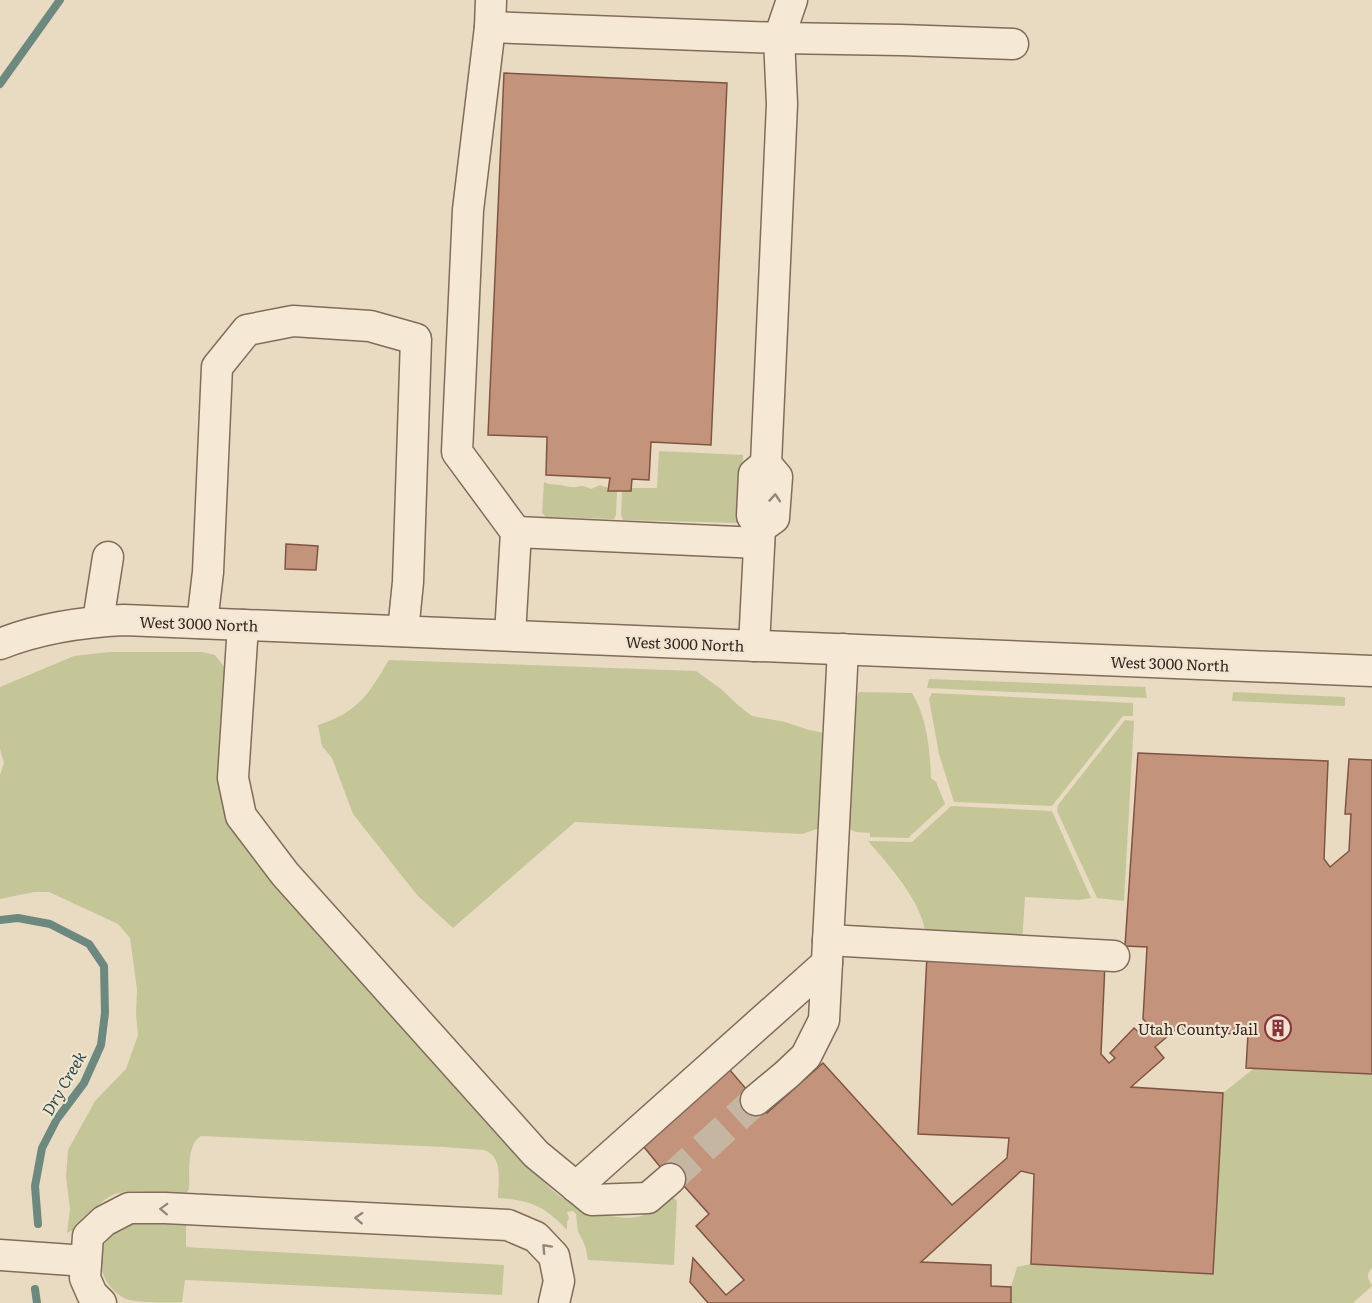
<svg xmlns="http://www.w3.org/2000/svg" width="1372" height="1303" viewBox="0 0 1372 1303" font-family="Literata,serif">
  <rect width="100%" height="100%" fill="#e9dac2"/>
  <g fill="#c5c698">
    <path d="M659 451 743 455 740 523 623 520 621 515 622 491H631V488H657Z"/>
    <path d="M544 482C550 485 553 484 560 485 563 485 567 487 570 487 581 488 579 483 591 489L600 485 617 491 616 515 614 519 546 517 542 513Z"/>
    <path d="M109 652H202L215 655 225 668 230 821 238 837 514 1145C528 1161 540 1181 557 1194 575 1208 620 1223 641 1216 653 1213 663 1203 672 1196L677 1201 674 1265 588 1260 586 1249 583 1241 578 1232 576 1214 573 1211 567 1212 569 1218 567 1222V1230C543 1205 532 1201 498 1198 498 1181 504 1157 484 1150L444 1147 201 1136C186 1145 190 1173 189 1189L187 1192C163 1198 139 1186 115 1194 105 1198 96 1207 88 1214 81 1221 77 1230 67 1233L70 1209 66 1177 68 1150 95 1101 126 1069 138 1035 136 1014 137 989 130 938 118 924 49 892H34L0 899V775L4 763 0 749V687L74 656Z"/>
    <path d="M389 660 696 671 721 689 739 706 752 716 785 722 809 730 830 734 826 826 802 834 575 822 453 928 417 895 353 814 332 758 322 746 318 725C342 718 361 705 374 684 380 676 384 667 389 660Z"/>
    <path d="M929 679 1145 687 1147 698 927 688Z"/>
    <path d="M859 692 912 693C927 718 930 749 931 778L936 782 945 804 908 838 870 837V833L856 832 847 828 856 698Z"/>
    <path d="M1233 692 1345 697V706L1232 701Z"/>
    <path d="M932 693 1133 703V716H1123L1052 806 954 802 939 754 929 699Z"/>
    <path d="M1125 720 1134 721 1124 901 1097 898 1057 811 1058 805Z"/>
    <path d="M951 806 1052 811 1091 898 1079 900 1025 897 1022 944 927 937C925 931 924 925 922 919 912 891 887 863 868 841L912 842Z"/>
    <path d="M1253 1069 1372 1074V1268C1365 1276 1368 1277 1372 1286L1353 1303H1011V1287L1017 1267 1031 1264 1213 1274 1223 1093Z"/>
    <path d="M134 1221 183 1224 186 1225V1247L504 1265 502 1295 185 1280 182 1302C168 1303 139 1303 126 1299 105 1290 92 1260 107 1240 114 1231 124 1227 134 1221Z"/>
  </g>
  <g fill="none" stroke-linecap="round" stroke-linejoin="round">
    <g stroke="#6c8980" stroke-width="8">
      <path d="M0 84 60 0"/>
      <path d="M0 920 18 918 50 924 89 944 104 966 105 1013 101 1045 84 1083 57 1119 42 1148 35 1186 38 1224"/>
      <path d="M35 1289 37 1303"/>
    </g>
  </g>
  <g fill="#c4937c" stroke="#7e5543" stroke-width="1.5">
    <path d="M504 73 727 83 711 445 651 442 649 480 632 479 631 491H608L610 478 546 475 547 437 488 435Z"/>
    <path d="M286 544 318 546 316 570 285 569Z"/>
    <path d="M1138 753 1328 761 1324 859 1330 867 1349 851 1351 814H1345L1349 759 1372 760V1074L1246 1068 1248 1034 1186 1033 1181 1025 1155 1047 1164 1058 1131 1087 1223 1093 1213 1274 1031 1264 1034 1174 1021 1171 921 1262 991 1265V1286L1011 1287V1303H708L690 1282 693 1258 726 1295 744 1280 696 1226 709 1214 684 1186 679 1190 644 1147 729 1069 767 1113 823 1063 952 1205 1007 1158 1009 1138 918 1134 927 955 1105 963 1101 1054 1109 1063 1115 1058 1110 1053 1134 1028 1143 1036 1152 1028 1143 1019 1147 947 1125 946Z"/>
  </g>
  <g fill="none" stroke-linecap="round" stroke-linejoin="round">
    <path stroke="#c5b6a1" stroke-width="30" stroke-dasharray="30 15" stroke-linecap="butt" d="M670 1179 756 1100"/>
    <defs>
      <g id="minor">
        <path d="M491 0 490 27 468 210 457 452 516 532 510 635"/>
        <path d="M490 27 779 38 901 40 1013 44"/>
        <path d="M760 528 774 518 777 477 766 464 782 104 779 38 792 0"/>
        <path d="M516 532 759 543"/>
        <path d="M98 621 108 557"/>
        <path d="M202 623 208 572 217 367 247 330 293 321 370 326 416 339 408 582 403 631"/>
        <path d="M243 625 233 778 241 816 285 874 536 1154 592 1200 648 1198 670 1179"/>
        <path d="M0 644C40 628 81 622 124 620L1372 671"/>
        <path d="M754 646 760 528 752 516 754 474 766 464"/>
        <path d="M828 940 1114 956"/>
        <path d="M756 1100 786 1075 806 1056 824 1020 843 649"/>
        <path d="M576 1187 827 963"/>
        <path d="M0 1255 86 1261"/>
        <path d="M101 1303 92 1294 85 1278 88 1236 104 1221 129 1208H165L508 1225 536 1237 554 1256 559 1281 554 1303"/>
      </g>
    </defs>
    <use href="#minor" stroke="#816c5b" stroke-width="33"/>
    <use href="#minor" stroke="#f5e8d5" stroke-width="30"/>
  </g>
  <defs><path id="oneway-chevron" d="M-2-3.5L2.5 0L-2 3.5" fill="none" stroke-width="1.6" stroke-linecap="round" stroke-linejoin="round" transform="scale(1.5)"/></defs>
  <g stroke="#94877a">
    <use href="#oneway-chevron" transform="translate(775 498) rotate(-86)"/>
    <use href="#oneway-chevron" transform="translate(164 1209) rotate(-178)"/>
    <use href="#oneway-chevron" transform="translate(359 1218) rotate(-177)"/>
    <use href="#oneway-chevron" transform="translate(546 1248) rotate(-133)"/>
  </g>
  <defs>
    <symbol id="building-ring" viewBox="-11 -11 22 22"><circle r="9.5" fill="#f1e5d1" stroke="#8b313a" stroke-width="1.5"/><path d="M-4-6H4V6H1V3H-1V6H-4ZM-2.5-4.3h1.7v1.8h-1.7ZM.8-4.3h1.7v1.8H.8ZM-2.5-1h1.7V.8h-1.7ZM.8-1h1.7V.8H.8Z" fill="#8b313a"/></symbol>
  </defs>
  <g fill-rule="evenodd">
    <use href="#building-ring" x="1263" y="1013" width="30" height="30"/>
  </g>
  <g text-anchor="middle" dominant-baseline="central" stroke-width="4.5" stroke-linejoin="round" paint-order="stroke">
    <g font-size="15" fill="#33261e" stroke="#f1e5d1">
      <text transform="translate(199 623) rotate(2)">West 3000 North</text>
      <text transform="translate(685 643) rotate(2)">West 3000 North</text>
      <text transform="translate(1170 663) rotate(2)">West 3000 North</text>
    </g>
    <g font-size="15" fill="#33261e" stroke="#f1e5d1" text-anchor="end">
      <text x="1258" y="1028">Utah County Jail</text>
    </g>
    <g font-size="16" font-style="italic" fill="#2f514c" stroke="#f1e5d1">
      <text transform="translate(63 1083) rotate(-60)">Dry Creek</text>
    </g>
  </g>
</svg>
